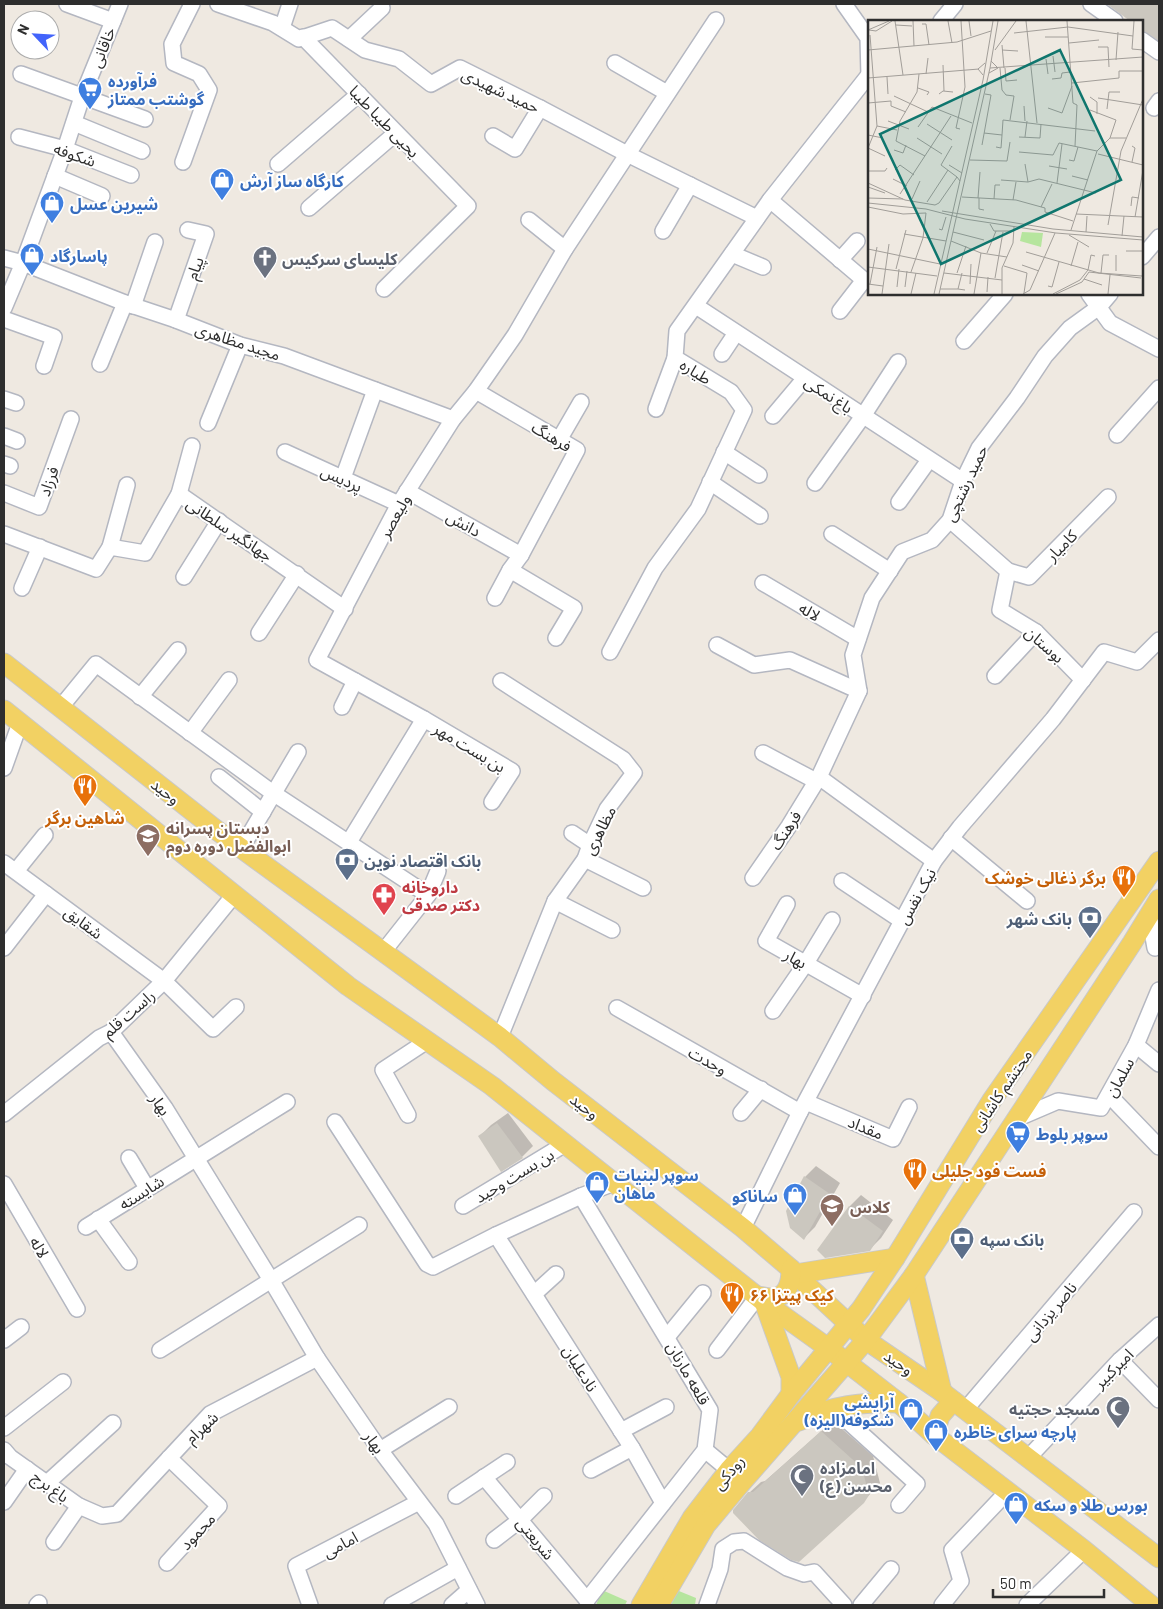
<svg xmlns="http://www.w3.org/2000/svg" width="1163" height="1609" viewBox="0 0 1163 1609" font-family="Barlow,'Noto Sans Arabic',sans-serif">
  <rect width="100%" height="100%" fill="#efe9e1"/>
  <g fill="#b6e59e">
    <path d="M674 1589 696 1598 695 1605H665Z"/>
    <path d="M602 1590 627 1601 625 1605H596Z"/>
  </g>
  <g fill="#0003">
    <path d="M1108 4H1159V40L1142 28V21H1132Z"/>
    <path d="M508 1113 533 1146 522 1157 480 1136 491 1125Z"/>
    <path d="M816 1166 840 1183 815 1227 804 1238 805 1177Z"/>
    <path d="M861 1195 893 1220 881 1238 870 1249 818 1250 850 1206Z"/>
    <path d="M833 1421 873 1456 880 1483 863 1502 749 1493 761 1482 765 1481Z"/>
  </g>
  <g fill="#cbc7bf">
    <path d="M1107 4H1159V41L1142 30V21H1130Z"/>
    <path d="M497 1123 523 1158 501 1172 478 1136Z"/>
    <path d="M804 1176 830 1194 804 1240 790 1228 786 1211Z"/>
    <path d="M849 1206 883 1231 870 1251 825 1258 817 1250Z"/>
    <path d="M821 1431 862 1468 869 1495 864 1503 799 1562 791 1560 759 1540 733 1513V1510L748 1492H753Z"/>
  </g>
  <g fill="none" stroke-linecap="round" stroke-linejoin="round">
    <defs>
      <g id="minor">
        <path d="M67 4 113 21"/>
        <path d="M218 4 273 23 299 39 332 28 365 50 399 59 431 84 460 68 540 108 627 154 757 218"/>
        <path d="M844 4 868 38 869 76"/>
        <path d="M1091 4 1115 21"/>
        <path d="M941 21 955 4"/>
        <path d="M282 28 290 4"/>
        <path d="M303 37 468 206 384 289"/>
        <path d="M349 39 382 8"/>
        <path d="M1142 40 1159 52"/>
        <path d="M615 63 667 93"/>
        <path d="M21 74 145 119"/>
        <path d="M1154 108 1159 101"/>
        <path d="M74 123 142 151"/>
        <path d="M493 136 515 149 540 108"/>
        <path d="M19 137 65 149 131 175"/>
        <path d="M183 162 209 90 199 74 174 63 172 44 192 4"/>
        <path d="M278 164 359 94"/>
        <path d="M55 176 102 196"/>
        <path d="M770 200 864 280 840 311"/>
        <path d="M309 208 396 133"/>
        <path d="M529 220 565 249"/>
        <path d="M663 231 690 185"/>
        <path d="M732 254 763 267"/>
        <path d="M1142 257 1159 237"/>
        <path d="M4 258 23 263 125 303 176 320 240 345 284 356 453 419"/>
        <path d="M840 260 857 241"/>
        <path d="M1089 294 1110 323 1159 349"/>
        <path d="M133 306 155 242"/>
        <path d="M696 306 963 481"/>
        <path d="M4 308 23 263 65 149 82 97 120 4"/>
        <path d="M4 319 54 337 44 366"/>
        <path d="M176 320 206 234 188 230"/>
        <path d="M964 341 1005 294"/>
        <path d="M722 354 736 333"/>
        <path d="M100 364 125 303"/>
        <path d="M476 391 577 450 521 555 510 570 495 598"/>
        <path d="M4 399 16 403"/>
        <path d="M656 409 675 358"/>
        <path d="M773 416 805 378"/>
        <path d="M208 423 240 345"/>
        <path d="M1117 435 1159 388"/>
        <path d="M4 436 17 441"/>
        <path d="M559 440 581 402"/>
        <path d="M285 452 399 504"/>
        <path d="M724 452 759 475"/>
        <path d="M4 464 10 466"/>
        <path d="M343 478 375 390"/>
        <path d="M710 482 760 516"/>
        <path d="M815 483 863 416 898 362"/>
        <path d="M407 491 521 555"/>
        <path d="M4 493 39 507 71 419"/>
        <path d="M179 494 192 446"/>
        <path d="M899 502 929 460"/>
        <path d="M950 520 1008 571 1000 610 1036 632 1083 680"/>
        <path d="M4 534 96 569 110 547 145 553 179 494 345 609"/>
        <path d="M832 534 890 571"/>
        <path d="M110 547 127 485"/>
        <path d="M510 570 574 608 556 638"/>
        <path d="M1008 571 1029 577 1108 497"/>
        <path d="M184 577 219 521"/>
        <path d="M763 583 858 639"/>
        <path d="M22 588 40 547"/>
        <path d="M259 633 297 574"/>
        <path d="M717 645 754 665 790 660 859 691"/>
        <path d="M610 652 655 568 698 509 744 410 731 392 675 358 677 331 770 200 868 76"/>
        <path d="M995 676 1036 632"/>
        <path d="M140 697 178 650"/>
        <path d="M342 707 355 681"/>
        <path d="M60 708 96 664 273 793 428 895"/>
        <path d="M424 719 512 771 492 802"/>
        <path d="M190 733 229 680"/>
        <path d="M763 753 816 781"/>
        <path d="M4 768 20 723"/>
        <path d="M219 777 263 812"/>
        <path d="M819 777 934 861"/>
        <path d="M572 833 590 845"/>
        <path d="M951 838 1027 901"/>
        <path d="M349 842 424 719 317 660 399 504 453 419 476 391 515 335 565 249 716 20"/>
        <path d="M241 849 298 752"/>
        <path d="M585 859 643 888"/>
        <path d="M4 863 164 981 213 1029 236 1007"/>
        <path d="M16 871 45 835"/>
        <path d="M753 878 789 826 819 777 859 691 853 655 872 598 902 552 932 540 950 520 963 481 979 448 1017 398 1045 356 1070 328 1099 307 1110 294"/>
        <path d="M842 881 902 921"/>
        <path d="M555 901 612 930"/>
        <path d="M787 904 766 941 863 996"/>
        <path d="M1149 914 1155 948"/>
        <path d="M4 948 46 894"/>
        <path d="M383 952 428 895 438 871"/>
        <path d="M617 1008 800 1112"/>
        <path d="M773 1011 806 963 832 920"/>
        <path d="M111 1032 165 1108 271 1280 317 1358 380 1450 436 1524 477 1605"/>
        <path d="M500 1037 555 901 585 859 590 845 607 809 634 773 623 759 501 681"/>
        <path d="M1136 1045 1159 1064"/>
        <path d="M1109 1095 1159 1147"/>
        <path d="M806 1102 893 1139 909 1107"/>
        <path d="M741 1113 761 1089"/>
        <path d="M4 1114 99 1038 111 1032 164 981 234 895"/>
        <path d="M408 1115 383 1070 427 1041"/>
        <path d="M1016 1119 1058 1101 1101 1108 1136 1045 1159 990"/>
        <path d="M335 1122 427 1264 433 1267 496 1235 581 1196"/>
        <path d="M129 1158 147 1188"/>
        <path d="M4 1184 77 1309"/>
        <path d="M463 1206 565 1144"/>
        <path d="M98 1219 129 1262"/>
        <path d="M86 1227 287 1102"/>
        <path d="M743 1228 800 1112 934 861 960 827 1053 719 1104 652 1137 662 1159 640"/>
        <path d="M496 1235 632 1448 663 1503"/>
        <path d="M534 1294 556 1274"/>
        <path d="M667 1337 703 1293"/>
        <path d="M4 1340 21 1327"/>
        <path d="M160 1350 359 1225"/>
        <path d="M717 1350 758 1296"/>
        <path d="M1120 1360 1159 1400"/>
        <path d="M833 1408 917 1484 899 1505"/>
        <path d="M965 1410 1134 1212"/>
        <path d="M4 1428 63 1382"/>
        <path d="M621 1431 666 1407"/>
        <path d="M4 1450 10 1457 79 1506 102 1516 117 1514 210 1414 317 1358"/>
        <path d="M380 1450 449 1407"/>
        <path d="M705 1450 729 1470"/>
        <path d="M1028 1458 1120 1360 1159 1325"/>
        <path d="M591 1470 632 1448"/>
        <path d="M484 1477 587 1600"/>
        <path d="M47 1483 113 1423"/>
        <path d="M456 1496 507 1462"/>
        <path d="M4 1502 27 1469"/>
        <path d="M494 1540 520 1520 544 1496"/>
        <path d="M54 1542 79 1506"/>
        <path d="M167 1563 219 1506 169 1458"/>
        <path d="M587 1600 705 1450 710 1410 581 1196 614 1183"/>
        <path d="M37 1605 39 1603"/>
        <path d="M310 1605 296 1566 419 1502"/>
        <path d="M392 1605 458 1568"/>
        <path d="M452 1605 469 1590"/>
        <path d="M707 1605 720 1569 723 1549 734 1542 744 1541 787 1568 804 1574 814 1572 844 1605"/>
        <path d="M861 1605 891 1569"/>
        <path d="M942 1605 961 1581 952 1550 1008 1491"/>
        <path d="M1027 1605 1084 1550"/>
      </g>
      <g id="major">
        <path d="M4 663 215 829 500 1037 553 1081 743 1228 791 1269 795 1274 866 1340 942 1392 1159 1558"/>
        <path d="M4 710 348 986 492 1086 764 1302 828 1348 899 1403 934 1435 1084 1550 1151 1605"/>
        <path d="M795 1274 895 1258"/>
        <path d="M914 1275 942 1392"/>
        <path d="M758 1296C763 1297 770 1299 775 1298 789 1295 791 1280 791 1269"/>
        <path d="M764 1302 791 1377V1394"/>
        <path d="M799 1421C834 1405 861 1402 899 1403"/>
        <path d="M934 1435 940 1416 953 1401"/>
        <path d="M641 1605 692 1518 729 1470 760 1436 791 1394 861 1309 895 1258 992 1100 1159 861"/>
        <path d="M659 1605 706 1525 743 1481 866 1340 914 1275 1132 943 1159 899"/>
      </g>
    </defs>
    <use href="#minor" stroke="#b4b7c1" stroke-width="18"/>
    <use href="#major" stroke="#c9c9c9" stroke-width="21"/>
    <use href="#minor" stroke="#fff" stroke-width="15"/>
    <use href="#major" stroke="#f2d163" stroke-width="19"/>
  </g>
  <defs>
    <symbol id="supermarket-pin" viewBox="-11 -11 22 30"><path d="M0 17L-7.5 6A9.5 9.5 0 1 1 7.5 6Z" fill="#3f7fe0" stroke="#fff"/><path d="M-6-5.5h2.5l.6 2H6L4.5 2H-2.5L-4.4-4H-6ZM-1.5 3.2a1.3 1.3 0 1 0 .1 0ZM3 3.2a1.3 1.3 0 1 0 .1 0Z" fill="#fff"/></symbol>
    <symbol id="shop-pin" viewBox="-11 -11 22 30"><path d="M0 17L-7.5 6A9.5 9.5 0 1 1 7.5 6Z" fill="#3f7fe0" stroke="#fff"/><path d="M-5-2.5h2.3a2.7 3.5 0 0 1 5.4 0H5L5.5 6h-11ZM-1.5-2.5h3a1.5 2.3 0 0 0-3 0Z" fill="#fff"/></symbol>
    <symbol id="church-pin" viewBox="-11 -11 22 30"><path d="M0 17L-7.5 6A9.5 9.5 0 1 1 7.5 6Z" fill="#6b7280" stroke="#fff"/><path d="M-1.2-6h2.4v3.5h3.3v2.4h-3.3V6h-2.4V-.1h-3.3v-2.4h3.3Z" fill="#fff"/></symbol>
    <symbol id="restaurant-pin" viewBox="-11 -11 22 30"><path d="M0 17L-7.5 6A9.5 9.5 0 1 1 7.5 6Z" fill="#e8710a" stroke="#fff"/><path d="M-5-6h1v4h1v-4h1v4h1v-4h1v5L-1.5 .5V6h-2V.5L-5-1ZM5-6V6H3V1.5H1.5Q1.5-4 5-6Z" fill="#fff"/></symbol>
    <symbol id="school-pin" viewBox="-11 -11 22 30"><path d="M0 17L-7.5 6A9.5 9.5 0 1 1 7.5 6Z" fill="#8d6e63" stroke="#fff"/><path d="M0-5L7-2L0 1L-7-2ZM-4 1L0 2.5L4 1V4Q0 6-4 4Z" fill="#fff"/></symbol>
    <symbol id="bank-pin" viewBox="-11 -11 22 30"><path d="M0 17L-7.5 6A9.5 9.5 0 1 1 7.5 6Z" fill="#5c6f8a" stroke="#fff"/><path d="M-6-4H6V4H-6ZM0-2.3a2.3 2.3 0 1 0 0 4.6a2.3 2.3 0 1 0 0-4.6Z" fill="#fff"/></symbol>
    <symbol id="pharmacy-pin" viewBox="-11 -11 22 30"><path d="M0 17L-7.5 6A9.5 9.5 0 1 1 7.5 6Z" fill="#e0444e" stroke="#fff"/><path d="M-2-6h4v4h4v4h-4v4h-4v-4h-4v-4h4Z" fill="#fff"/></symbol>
    <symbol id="mosque-pin" viewBox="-11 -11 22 30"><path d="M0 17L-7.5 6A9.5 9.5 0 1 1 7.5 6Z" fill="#6b7280" stroke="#fff"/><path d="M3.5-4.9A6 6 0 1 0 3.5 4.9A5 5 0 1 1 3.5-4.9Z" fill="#fff"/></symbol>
  </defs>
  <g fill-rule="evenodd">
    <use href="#supermarket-pin" x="76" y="75" width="28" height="38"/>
    <use href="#shop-pin" x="208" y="166" width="28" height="38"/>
    <use href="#shop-pin" x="38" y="189" width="28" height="38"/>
    <use href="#shop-pin" x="18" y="241" width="28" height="38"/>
    <use href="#church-pin" x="251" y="244" width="28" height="38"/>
    <use href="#restaurant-pin" x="71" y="772" width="28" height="38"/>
    <use href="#school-pin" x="134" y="822" width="28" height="38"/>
    <use href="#bank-pin" x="333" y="846" width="28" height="38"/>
    <use href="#restaurant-pin" x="1110" y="863" width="28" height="38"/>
    <use href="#pharmacy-pin" x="370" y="881" width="28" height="38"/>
    <use href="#bank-pin" x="1076" y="904" width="28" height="38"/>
    <use href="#supermarket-pin" x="1004" y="1119" width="28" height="38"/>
    <use href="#restaurant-pin" x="901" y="1156" width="28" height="38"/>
    <use href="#shop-pin" x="583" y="1169" width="28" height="38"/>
    <use href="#shop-pin" x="781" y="1181" width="28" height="38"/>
    <use href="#school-pin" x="818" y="1192" width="28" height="38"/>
    <use href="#bank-pin" x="948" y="1225" width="28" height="38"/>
    <use href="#restaurant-pin" x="718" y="1280" width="28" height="38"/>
    <use href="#mosque-pin" x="1104" y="1394" width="28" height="38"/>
    <use href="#shop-pin" x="897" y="1396" width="28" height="38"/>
    <use href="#shop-pin" x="922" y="1417" width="28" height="38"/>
    <use href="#mosque-pin" x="788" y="1462" width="28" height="38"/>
    <use href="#shop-pin" x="1002" y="1490" width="28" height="38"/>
  </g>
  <g text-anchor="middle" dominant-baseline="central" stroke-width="4" stroke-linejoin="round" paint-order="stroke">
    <g font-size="16" fill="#2e2e2e" stroke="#fff">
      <text transform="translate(102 47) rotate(-68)">خاقانی</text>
      <text transform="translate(501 90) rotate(25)">حمید شهیدی</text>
      <text transform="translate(385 121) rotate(46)">یحیی طیبا طیبا</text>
      <text transform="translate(75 154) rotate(19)">شکوفه</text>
      <text transform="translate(194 268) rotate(-70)">پیام</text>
      <text transform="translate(238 341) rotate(18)">مجید مظاهری</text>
      <text transform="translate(696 371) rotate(32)">طیاره</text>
      <text transform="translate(829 394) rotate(33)">باغ نمکی</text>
      <text transform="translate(552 436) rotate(31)">فرهنگ</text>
      <text transform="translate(342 478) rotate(24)">پردیس</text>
      <text transform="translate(48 481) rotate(-70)">فرزاد</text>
      <text transform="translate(965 483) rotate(-65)">حمید رشتچی</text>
      <text transform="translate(394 516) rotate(-61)">ولیعصر</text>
      <text transform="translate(464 523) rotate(29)">دانش</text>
      <text transform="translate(230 529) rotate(34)">جهانگیر سلطانی</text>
      <text transform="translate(1061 545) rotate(-45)">کامیار</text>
      <text transform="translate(810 611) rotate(30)">لاله</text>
      <text transform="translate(1045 644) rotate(41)">بوستان</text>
      <text transform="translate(470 747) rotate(31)">بن بست مهر</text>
      <text transform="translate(166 791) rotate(38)">وحید</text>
      <text transform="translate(599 830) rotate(-63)">مظاهری</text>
      <text transform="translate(785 830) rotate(-57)">فرهنگ</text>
      <text transform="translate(916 896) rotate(-61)">نیک نفس</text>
      <text transform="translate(84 922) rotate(37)">شقایق</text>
      <text transform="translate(796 958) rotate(29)">بهار</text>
      <text transform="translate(128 1013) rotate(-41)">راست قلم</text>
      <text transform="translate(708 1060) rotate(29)">وحدت</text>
      <text transform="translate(1119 1077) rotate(-61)">سلمان</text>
      <text transform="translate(1001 1090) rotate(-56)">محتشم کاشانی</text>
      <text transform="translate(161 1104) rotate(56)">بهار</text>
      <text transform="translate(585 1106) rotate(38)">وحید</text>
      <text transform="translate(866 1127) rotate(22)">مقداد</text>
      <text transform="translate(514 1175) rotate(-31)">بن بست وحید</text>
      <text transform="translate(141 1192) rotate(-32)">شایسته</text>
      <text transform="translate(40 1247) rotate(60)">لاله</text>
      <text transform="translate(1050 1311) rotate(-50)">ناصر یزدانی</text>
      <text transform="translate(899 1362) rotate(35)">وحید</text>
      <text transform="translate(581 1368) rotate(58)">نادعلیان</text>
      <text transform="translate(1113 1368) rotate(-45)">امیرکبیر</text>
      <text transform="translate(689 1373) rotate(60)">قلعه مارنان</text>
      <text transform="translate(201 1427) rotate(-43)">شهرام</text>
      <text transform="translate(375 1442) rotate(55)">بهار</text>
      <text transform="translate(728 1472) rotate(-50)">رودکی</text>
      <text transform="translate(51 1486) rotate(36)">باغ برج</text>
      <text transform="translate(197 1531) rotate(-47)">محمود</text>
      <text transform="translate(536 1538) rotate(50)">شریعتی</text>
      <text transform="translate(340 1544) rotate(-28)">امامی</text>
    </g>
    <g font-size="16" font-weight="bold" fill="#366cbe" stroke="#fff" text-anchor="start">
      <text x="108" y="80">فرآورده<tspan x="108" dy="18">گوشتب ممتاز</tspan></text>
      <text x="240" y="180">کارگاه ساز آرش</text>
      <text x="70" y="203">شیرین عسل</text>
      <text x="50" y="255">پاسارگاد</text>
      <text x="1036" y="1133">سوپر بلوط</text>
      <text x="614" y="1174">سوپر لبنیات<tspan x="614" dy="18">ماهان</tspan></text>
      <text x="778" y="1195" text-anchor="end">ساناکو</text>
      <text x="894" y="1401" text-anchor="end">آرایشی<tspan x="894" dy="18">شکوفه(الیزه)</tspan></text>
      <text x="954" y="1431">پارچه سرای خاطره</text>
      <text x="1034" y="1504">بورس طلا و سکه</text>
    </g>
    <g font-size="16" font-weight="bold" fill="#5b616d" stroke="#fff" text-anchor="start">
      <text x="282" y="258">کلیسای سرکیس</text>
      <text x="1100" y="1408" text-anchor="end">مسجد حجتیه</text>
      <text x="820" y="1467">امامزاده<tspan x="820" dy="18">محسن (ع)</tspan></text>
    </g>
    <g font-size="16" font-weight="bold" fill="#c56008" stroke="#fff" text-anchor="start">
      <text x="85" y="817" text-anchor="middle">شاهین برگر</text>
      <text x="1106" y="877" text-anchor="end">برگر ذغالی خوشک</text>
      <text x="932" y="1170">فست فود جلیلی</text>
      <text x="750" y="1294">کیک پیتزا ۶۶</text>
    </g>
    <g font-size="16" font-weight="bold" fill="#785e54" stroke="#fff" text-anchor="start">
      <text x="166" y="827">دبستان پسرانه<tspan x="166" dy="18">ابوالفضل دوره دوم</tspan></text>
      <text x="850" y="1206">کلاس</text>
    </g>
    <g font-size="16" font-weight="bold" fill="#4e5e75" stroke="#fff" text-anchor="start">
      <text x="364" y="860">بانک اقتصاد نوین</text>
      <text x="1072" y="918" text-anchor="end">بانک شهر</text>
      <text x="980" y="1239">بانک سپه</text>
    </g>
    <g font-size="16" font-weight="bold" fill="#be3a42" stroke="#fff" text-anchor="start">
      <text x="402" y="886">داروخانه<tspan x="402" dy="18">دکتر صدقی</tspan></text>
    </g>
  </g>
  <g transform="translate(868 20)">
    <rect width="275" height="275" fill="#efe9e1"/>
    <path d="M154 212 175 213 173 227 152 221Z" fill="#b6e59e"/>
    <path fill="none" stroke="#a29e99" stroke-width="1" d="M27 1 35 55M45 1 46 26M80 1 84 23M101 1 103 16M158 1 169 103M199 1 205 83 209 85 207 126M266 1 264 29 275 30M54 4H58L61 25M28 5 44 6M0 10 21 1M1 10 8 11 24 1M146 13 200 7 265 16M177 17H200M201 23 231 20M134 25 136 48M230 27H240L241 47M0 30 89 22 123 11M127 30 148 1M134 30 150 31M185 36 187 52M178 39 180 54M248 40 250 12M75 45 76 71M122 48 275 37M132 48 134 70 138 75 146 76 142 100M137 48 138 61 149 60M121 53 130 48 123 41M51 54 49 72 32 101 28 121 57 136M58 54 60 38M115 55 110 49 117 43M19 57 20 74M0 58 111 49M184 59 193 58 194 53 202 52M204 63 251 58V51H275M50 68 61 72 59 75M71 74 75 71 85 72M26 76 60 92M222 77 229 82V94M230 78 275 85M0 83 23 81V86L38 92M156 86 157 101M180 88 194 93 204 66M239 89 241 72H252M222 90 248 100 242 118M20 101 41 109M59 104 84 120M9 106 29 110M50 107 64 87 104 103M92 109 88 108 97 67 93 1M116 113 134 115 135 100 227 111M0 115 15 118M151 117 172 118 173 104M157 117 159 101M49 118 74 134M114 125 123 75 117 74M84 126 73 145 89 157M128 127 133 128 134 115M0 128 9 106 2 15M0 128 17 136M26 130 35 133 38 125M151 132 185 135 191 123 229 131M230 134 275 145M102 140 139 141 142 122M201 140 206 141 210 127M264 142 267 128 264 126M157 144 160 162M81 145 94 153M181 146 199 149M27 150 32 145 46 155M0 151H17L19 148M204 156 220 160M25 159 39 166M133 160 160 162 171 159 228 173M0 163 37 180 67 185 71 183 89 157 92 161M189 163 194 124M0 167 17 173M32 174 83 96M94 177 148 180 177 188V192L205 201M0 178 35 179M110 178 112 152M111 178V189L116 190M44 179 52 161M126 179 127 165H132M145 180 148 162M59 182 80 150M0 183 58 189 97 199 188 213 275 220M263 186 264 177 271 178M0 187 35 194 58 193 55 218 43 252M173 187 184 164M74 191 185 209 275 217M208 194 275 197M267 197 275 150M122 204 126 211H146M240 205 253 131 275 79M71 209 74 210 78 197M203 210 229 131 242 118H258M85 212 116 220M218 212 219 196M36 214 78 221M201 215 221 227M254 216 256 196M83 221 113 233 139 237M0 229 72 244M258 231H275M158 232 231 253 274 256M119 233 128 211M248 235V251M154 245 171 251M136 246 159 253 156 273M203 246 210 222M0 247 69 256M28 249 38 210M220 250 223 235 227 236M221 252 273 258M76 253 134 260M89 253 98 226M94 253 90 269 97 270M233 253 235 235H241M127 258 135 212M216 259 234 265M0 264 15 266M2 264 9 227M102 264 103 244M180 266 184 267 191 242M29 267 31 249M37 267 39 251M72 269H90M119 272 120 257M14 274 21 224M43 274 48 253M66 274 115 60 125 1M71 274 122 48 130 1M106 274 113 233M134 274V248L145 223 146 207M155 274 162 270 187 213M185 274 212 260 220 250M188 274 214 262 221 252M240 274 242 255"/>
    <path fill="#0f766e" fill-opacity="0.15" stroke="#0f766e" stroke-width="2.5" d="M192 30 253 160 73 244 12 114Z"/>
    <rect width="275" height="275" fill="none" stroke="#2e2e2e" stroke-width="2.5"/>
  </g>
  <rect width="1163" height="1609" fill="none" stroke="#2e2e2e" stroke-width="10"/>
  <g transform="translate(35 35) rotate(295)"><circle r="24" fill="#ffffff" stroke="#ababab"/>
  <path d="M0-4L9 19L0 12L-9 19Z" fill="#4264fb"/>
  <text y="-8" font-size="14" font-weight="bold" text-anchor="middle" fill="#2e2e2e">N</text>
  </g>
  <path d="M993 1589v8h111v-8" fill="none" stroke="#2e2e2e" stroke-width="2.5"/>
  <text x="1000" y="1589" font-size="15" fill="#2e2e2e" stroke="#ffffff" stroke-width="4" paint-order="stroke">50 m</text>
</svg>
